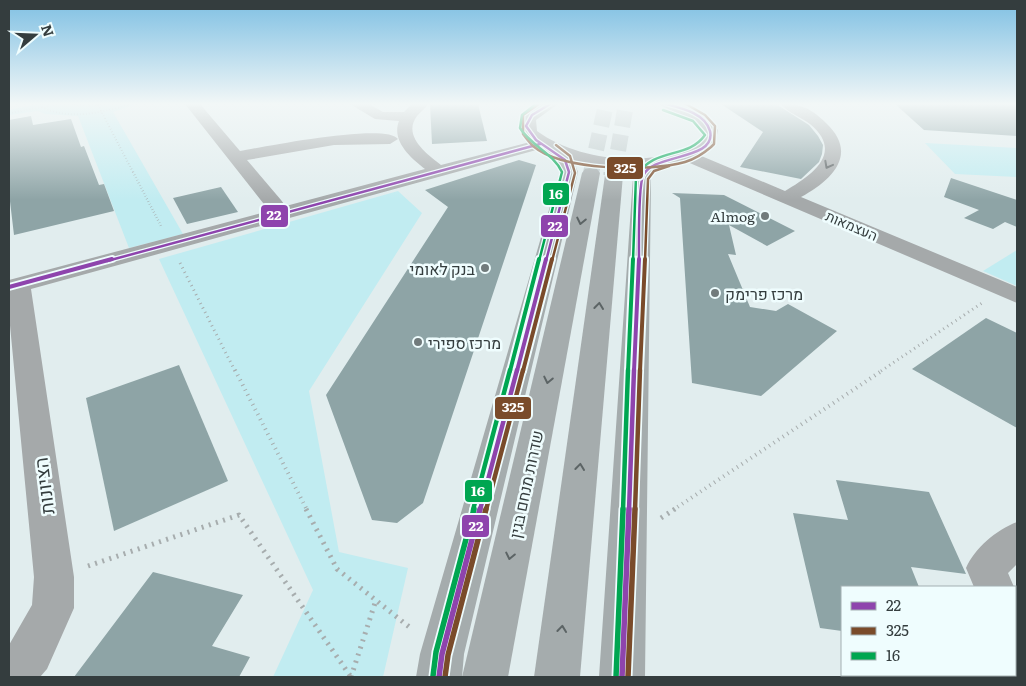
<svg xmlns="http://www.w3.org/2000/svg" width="1026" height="686" viewBox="0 0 1026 686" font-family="Literata,Heebo,serif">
  <rect width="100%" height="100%" fill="#e1edee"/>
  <g fill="#c1ecf1">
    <path d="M37 104H137L113 112 183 234 129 248 78 116 45 114 38 111 9 115V110Z"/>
    <path d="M925 143 1017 148V177L955 174Z"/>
    <path d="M398 191 422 213 309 391 339 552 408 568 383 677H273L313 590 159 259Z"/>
    <path d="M1017 250V286L983 271Z"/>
  </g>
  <g fill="#8ea4a6">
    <path d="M430 104H478L487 141 432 144Z"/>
    <path d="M721 104H776L809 125 818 136 823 145 822 154 819 162 801 179 740 167 763 132Z"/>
    <path d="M895 104H1017V136L924 130Z"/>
    <path d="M31 116 33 125 71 119 81 147 84 146 99 185 104 184 114 211 14 235 9 193V120Z"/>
    <path d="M519 160 536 165 423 503 397 523 372 520 326 395 448 207 425 190Z"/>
    <path d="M951 178 1017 200V227L1005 222 993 229 964 218 979 210 944 197Z"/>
    <path d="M221 187 238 212 187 224 173 198Z"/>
    <path d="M672 193 724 195 795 231 767 246 729 225 736 255 728 254 750 307 776 311 788 304 837 331 761 396 692 383 680 198Z"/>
    <path d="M986 318 1017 333V428L912 369Z"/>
    <path d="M179 365 228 481 114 531 86 398Z"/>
    <path d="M836 480 929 492 966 574 911 567 919 587H842V631L820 628 793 513 848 520Z"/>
    <path d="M153 572 243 595 212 646 250 657 239 677H74Z"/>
  </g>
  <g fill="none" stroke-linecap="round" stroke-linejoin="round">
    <g stroke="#becacb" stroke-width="16" stroke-dasharray="16 8" stroke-linecap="butt">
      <path d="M591 173 606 104"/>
      <path d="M614 174 626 104"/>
    </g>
    <path stroke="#becacb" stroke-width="21" stroke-dasharray="21 10" stroke-linecap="butt" d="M614 175V172"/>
    <g stroke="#a7adae" stroke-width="2" stroke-dasharray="0.5 2.5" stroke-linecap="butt">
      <path d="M42 104V107C70 121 103 112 132 104"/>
      <path d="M71 104 88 106 104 104"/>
      <path d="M98 105 134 174"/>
      <path d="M9 113 60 104"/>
    </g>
    <path stroke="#a7adae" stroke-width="2.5" stroke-dasharray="0.5 2.5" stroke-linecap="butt" d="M133 172 161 226"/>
    <g stroke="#a7adae" stroke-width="3" stroke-dasharray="1 4" stroke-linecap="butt">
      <path d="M180 263 235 371"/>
      <path d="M881 371 982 303"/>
    </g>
    <g stroke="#a7adae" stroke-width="4" stroke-dasharray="1 4.5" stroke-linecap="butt">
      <path d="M235 370 307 510"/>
      <path d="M673 510 883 370"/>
    </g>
    <g stroke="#a7adae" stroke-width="5" stroke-dasharray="2 5.5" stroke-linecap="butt">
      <path d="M306 509 337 569 413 630"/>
      <path d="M661 518 675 509"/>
      <path d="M88 566 239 515 351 677"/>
      <path d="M351 677 376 600"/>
    </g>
    <g fill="#a5a9aa" fill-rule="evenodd">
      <path d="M185 104H200L240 151C262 147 387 122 398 139L390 144 334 145 247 160 281 200 284 204 282 207 425 169C411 158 391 141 399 121L375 119 350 104H369L383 112H404L412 104H428C425 109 420 112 417 116 402 136 427 154 441 165L530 142 521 133V118L541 104H558L536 120 537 131C574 158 633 166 678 152 686 150 694 143 701 139L702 130 691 120 658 104C683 104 703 108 718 130L715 144 699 155 785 191C811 176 845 153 810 124 801 117 788 113 781 104 801 104 811 108 826 123 859 154 832 180 801 197L1017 287V303L685 161C633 172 590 170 540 149L31 289 74 577V608L47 669 40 677H9V645L32 605 34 577 9 315V280L273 210 267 208Z"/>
      <path d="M1017 522V564L1008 573 1014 587H974L966 568C975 548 996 530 1017 522Z"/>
      <path d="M1015 610 1017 611V660L1015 659Z"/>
    </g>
    <g fill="#a5acad" fill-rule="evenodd">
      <path d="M552 145C566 149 573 159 578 172L464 654 462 677H416L420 654 560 172 557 162 544 150 546 146Z"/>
      <path d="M667 155 673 156 676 160C670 169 659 166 651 177L645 677H599L633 177 644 162Z"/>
      <path d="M591 168 597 169 600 173 508 677H462L582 173 585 169Z"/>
      <path d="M614 170 620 171 623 175 580 677H534L605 175 608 171Z"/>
    </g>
    <defs>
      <g id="bus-1-far3">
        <path d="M107 261 540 144"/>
        <path d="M546 261 569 172 565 160 536 140 526 126 532 115 550 104"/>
        <path d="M639 261C639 244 638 188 643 176 652 153 717 161 710 131 705 113 681 108 666 104"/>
      </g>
      <g id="bus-1-far2">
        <path d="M9 287 112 259"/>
        <path d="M517 371 546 259"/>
        <path d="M634 371 639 259"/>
      </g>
      <g id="bus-1-far1">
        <path d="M480 510 517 370"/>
        <path d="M629 510 634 370"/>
      </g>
      <g id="bus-1">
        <path d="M439 677 442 654 480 509"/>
        <path d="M622 677 629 509"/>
      </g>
      <g id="bus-2-far3">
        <path d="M539 104 523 115V134C526 138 529 142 533 146 562 171 650 172 685 162 695 159 704 153 711 147L714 144 715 126 705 115 686 104"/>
        <path d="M552 261 575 173 570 156 556 145"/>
        <path d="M645 261 648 179 654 171 669 166"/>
      </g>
      <g id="bus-2-far2">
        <path d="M523 371 552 259"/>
        <path d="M640 371 645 259"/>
      </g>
      <g id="bus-2-far1">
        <path d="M486 510 523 370"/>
        <path d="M635 510 640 370"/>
      </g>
      <g id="bus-2">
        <path d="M445 677 448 655 486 509"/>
        <path d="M628 677 635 509"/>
      </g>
      <g id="bus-3-far3">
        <path d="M536 104 522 115 520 128C531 146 553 153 562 172L539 261"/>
        <path d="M633 261 636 176C656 146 687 160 705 135L693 121 663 110"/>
      </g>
      <g id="bus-3-far2">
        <path d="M510 371 539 259"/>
        <path d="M628 371 633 259"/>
      </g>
      <g id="bus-3-far1">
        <path d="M473 510 510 370"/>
        <path d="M623 510 628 370"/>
      </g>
      <g id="bus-3">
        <path d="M433 676 436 652 474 509"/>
        <path d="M616 677 623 509"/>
      </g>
    </defs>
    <use href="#bus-1-far3" stroke="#effdfe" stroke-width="5"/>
    <use href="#bus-1-far2" stroke="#effdfe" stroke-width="8"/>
    <use href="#bus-1-far1" stroke="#effdfe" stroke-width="8"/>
    <use href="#bus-1" stroke="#effdfe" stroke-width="9"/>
    <use href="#bus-2-far3" stroke="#effdfe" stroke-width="5"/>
    <use href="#bus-2-far2" stroke="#effdfe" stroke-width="8"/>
    <use href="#bus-2-far1" stroke="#effdfe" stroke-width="8"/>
    <use href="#bus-2" stroke="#effdfe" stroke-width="9"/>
    <use href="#bus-3-far3" stroke="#effdfe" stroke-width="5"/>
    <use href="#bus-3-far2" stroke="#effdfe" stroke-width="8"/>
    <use href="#bus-3-far1" stroke="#effdfe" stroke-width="8"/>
    <use href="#bus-3" stroke="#effdfe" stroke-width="9"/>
    <use href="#bus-1-far3" stroke="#8e44ad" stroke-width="2.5"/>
    <use href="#bus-1-far2" stroke="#8e44ad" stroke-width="4"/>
    <use href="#bus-1-far1" stroke="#8e44ad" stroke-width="4.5"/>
    <use href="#bus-1" stroke="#8e44ad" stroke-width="5.5"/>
    <use href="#bus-2-far3" stroke="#7a4b2a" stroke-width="2.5"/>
    <use href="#bus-2-far2" stroke="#7a4b2a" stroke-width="4"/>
    <use href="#bus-2-far1" stroke="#7a4b2a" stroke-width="4.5"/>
    <use href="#bus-2" stroke="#7a4b2a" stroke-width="5.5"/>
    <use href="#bus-3-far3" stroke="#00a651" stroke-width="2.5"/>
    <use href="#bus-3-far2" stroke="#00a651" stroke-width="4"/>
    <use href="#bus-3-far1" stroke="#00a651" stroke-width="4.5"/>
    <use href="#bus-3" stroke="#00a651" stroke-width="5.5"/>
  </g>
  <defs><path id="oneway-chevron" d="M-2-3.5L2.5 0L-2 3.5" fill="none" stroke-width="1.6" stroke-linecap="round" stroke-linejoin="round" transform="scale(1.25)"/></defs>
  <use stroke="#565d5e" href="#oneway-chevron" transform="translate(828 165) rotate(118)"/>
  <g stroke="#5c6465">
    <use href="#oneway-chevron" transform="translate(581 221) rotate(102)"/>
    <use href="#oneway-chevron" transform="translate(599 306) rotate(-83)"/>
    <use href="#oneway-chevron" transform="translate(548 380) rotate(102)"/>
    <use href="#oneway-chevron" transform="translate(580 467) rotate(-83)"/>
    <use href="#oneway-chevron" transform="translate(510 556) rotate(102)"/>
    <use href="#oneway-chevron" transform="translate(562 629) rotate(-84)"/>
  </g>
  <linearGradient id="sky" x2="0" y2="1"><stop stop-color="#7fc0e3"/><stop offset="0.52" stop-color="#f2f7f7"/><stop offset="1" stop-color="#f2f7f7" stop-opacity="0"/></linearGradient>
  <rect width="1026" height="200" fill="url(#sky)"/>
  <g fill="#717b7c" stroke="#effdfe" stroke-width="2">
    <circle cx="765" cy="216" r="5"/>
    <circle cx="485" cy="268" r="5"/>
    <circle cx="715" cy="293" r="5"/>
    <circle cx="418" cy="342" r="5"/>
  </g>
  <g text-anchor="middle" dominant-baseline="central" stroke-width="5" stroke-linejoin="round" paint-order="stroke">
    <g font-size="14" fill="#343d3e" stroke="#effdfe" text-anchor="end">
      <text x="755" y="216">Almog</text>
    </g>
    <g font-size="14" fill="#343d3e" stroke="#effdfe">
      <text transform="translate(852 225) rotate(23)">העצמאות</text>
    </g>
    <g font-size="16" fill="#343d3e" stroke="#effdfe" text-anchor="start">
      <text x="475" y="268" text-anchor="end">בנק לאומי</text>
      <text x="725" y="293">מרכז פרימק</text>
      <text x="428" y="342">מרכז ספירי</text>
    </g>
    <g font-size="16" fill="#343d3e" stroke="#effdfe">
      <text transform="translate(525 484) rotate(-78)">שדרות מנחם בגין</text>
    </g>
    <g font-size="19" fill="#343d3e" stroke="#effdfe">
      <text transform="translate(43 486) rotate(-97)">הציונות</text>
    </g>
  </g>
  <g stroke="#effdfe" stroke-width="2">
    <rect x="606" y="156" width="38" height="24" rx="5" fill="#7a4b2a"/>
    <rect x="542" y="182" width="28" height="24" rx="5" fill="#00a651"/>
    <rect x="260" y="204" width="29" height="24" rx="5" fill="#8e44ad"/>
    <rect x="540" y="214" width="29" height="24" rx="5" fill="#8e44ad"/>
    <rect x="494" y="396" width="38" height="24" rx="5" fill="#7a4b2a"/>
    <rect x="464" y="479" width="29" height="24" rx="5" fill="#00a651"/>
    <rect x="461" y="514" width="29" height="24" rx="5" fill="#8e44ad"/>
  </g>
  <g font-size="14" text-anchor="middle" font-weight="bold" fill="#fff">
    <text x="625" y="173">325</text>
    <text x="556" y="199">16</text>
    <text x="274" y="220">22</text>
    <text x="555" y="231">22</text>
    <text x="513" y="412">325</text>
    <text x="478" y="496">16</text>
    <text x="476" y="531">22</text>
  </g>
  <rect width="1026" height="686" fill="none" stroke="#343d3e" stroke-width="20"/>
  <rect x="841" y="586" width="175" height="90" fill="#effdfe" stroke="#a4b0b1"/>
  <rect x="851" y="602" width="25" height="8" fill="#8e44ad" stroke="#a4b0b1"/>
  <text x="886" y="611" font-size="15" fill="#343d3e">22</text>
  <rect x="851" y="627" width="25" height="8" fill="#7a4b2a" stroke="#a4b0b1"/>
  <text x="886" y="636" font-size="15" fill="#343d3e">325</text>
  <rect x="851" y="652" width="25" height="8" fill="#00a651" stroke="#a4b0b1"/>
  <text x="886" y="661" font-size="15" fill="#343d3e">16</text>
  <g transform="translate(35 35) rotate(71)" stroke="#effdfe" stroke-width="4" paint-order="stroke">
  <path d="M0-4L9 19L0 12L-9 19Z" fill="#343d3e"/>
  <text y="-8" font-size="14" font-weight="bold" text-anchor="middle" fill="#343d3e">N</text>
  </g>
</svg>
